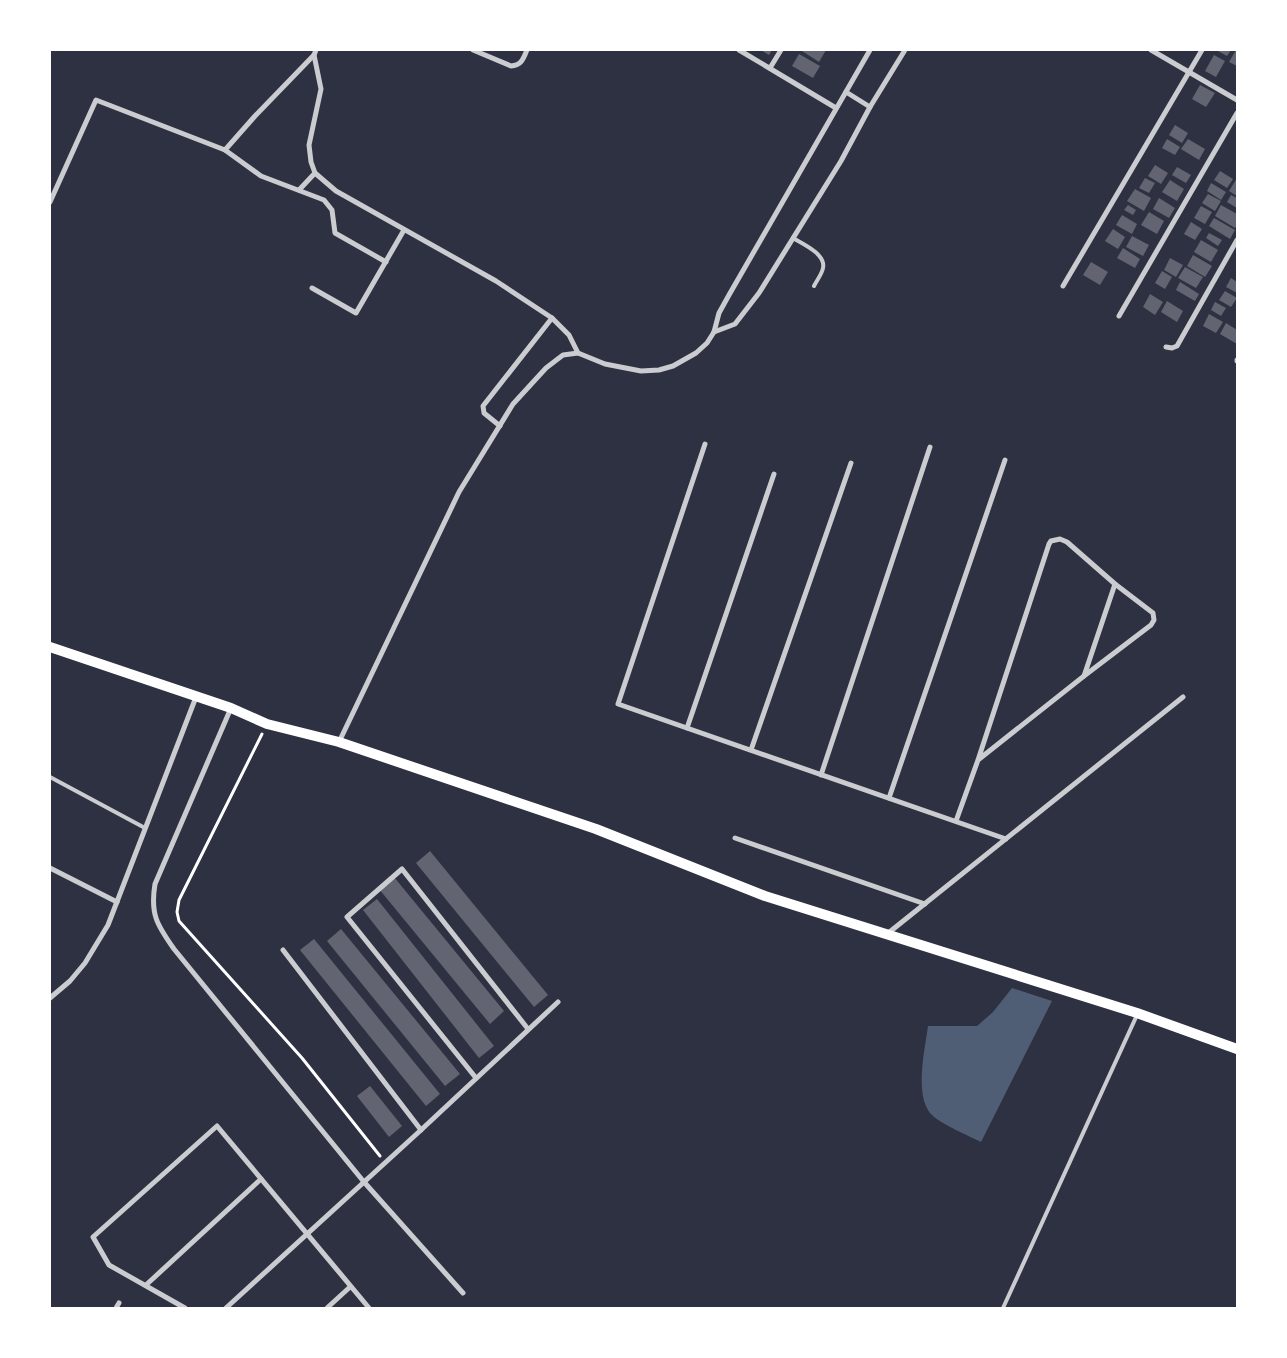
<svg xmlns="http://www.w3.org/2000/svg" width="1287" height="1358" viewBox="0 0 1287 1358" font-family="Manrope,sans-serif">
  <rect width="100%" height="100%" fill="#2d3142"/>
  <path fill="#4f5d75" d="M1012 988 1052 1001 981 1142C969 1136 943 1125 933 1116 913 1099 925 1049 928 1026H977L993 1012Z"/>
  <g fill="#626471">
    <path d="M761 50H772L769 55Z"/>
    <path d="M803 50H826L819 62 802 51Z"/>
    <path d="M1216 50H1231L1227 56Z"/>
    <path d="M1236 50H1237V66L1229 62Z"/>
    <path d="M799 54 820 66 813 78 792 66Z"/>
    <path d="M1214 55 1225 61 1216 77 1205 71Z"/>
    <path d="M1200 85 1215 93 1206 107 1192 99Z"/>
    <path d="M1175 125 1188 133 1182 143 1169 135Z"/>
    <path d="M1167 139 1180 147 1175 155 1162 148Z"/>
    <path d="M1188 139 1205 149 1199 160 1181 149Z"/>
    <path d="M1155 165 1168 173 1161 184 1148 176Z"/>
    <path d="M1177 167 1191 175 1186 183 1172 175Z"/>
    <path d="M1220 171 1233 179 1227 188 1214 180Z"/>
    <path d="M1145 178 1155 183 1149 193 1139 188Z"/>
    <path d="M1237 178V196L1229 191Z"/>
    <path d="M1170 180 1184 189 1177 201 1162 192Z"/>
    <path d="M1211 183 1226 192 1221 200 1207 191Z"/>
    <path d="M1135 189 1151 198 1144 211 1127 201Z"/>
    <path d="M1208 194 1221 201 1215 211 1202 203Z"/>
    <path d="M1231 195 1237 198V208L1227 202Z"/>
    <path d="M1159 198 1175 208 1169 218 1153 209Z"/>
    <path d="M1128 205 1136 210 1133 215 1124 210Z"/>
    <path d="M1221 205 1237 214V225L1235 228 1215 216Z"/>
    <path d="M1201 206 1212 212 1205 224 1194 218Z"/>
    <path d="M1149 212 1164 221 1157 234 1141 225Z"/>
    <path d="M1122 215 1137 224 1132 234 1116 225Z"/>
    <path d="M1214 218 1235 230 1230 239 1209 226Z"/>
    <path d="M1191 222 1202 229 1195 240 1184 234Z"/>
    <path d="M1113 229 1125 237 1118 249 1105 241Z"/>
    <path d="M1209 233 1222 240 1218 246 1206 238Z"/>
    <path d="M1132 236 1149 245 1143 256 1126 247Z"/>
    <path d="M1201 240 1218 250 1211 262 1194 252Z"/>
    <path d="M1123 248 1140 259 1135 268 1117 258Z"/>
    <path d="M1193 255 1212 266 1205 277 1187 266Z"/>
    <path d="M1170 258 1183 265 1176 277 1164 270Z"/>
    <path d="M1091 262 1108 272 1100 285 1083 275Z"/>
    <path d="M1185 267 1203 277 1196 288 1178 278Z"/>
    <path d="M1162 271 1172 277 1165 289 1155 283Z"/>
    <path d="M1231 278 1237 282V293L1226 287Z"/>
    <path d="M1180 282 1199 294 1195 301 1176 290Z"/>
    <path d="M1225 291 1237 298 1231 307 1219 300Z"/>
    <path d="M1150 294 1163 302 1155 315 1143 307Z"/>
    <path d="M1167 301 1183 311 1177 322 1161 312Z"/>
    <path d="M1215 302 1226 308 1221 316 1211 310Z"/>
    <path d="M1209 314 1223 322 1216 333 1203 326Z"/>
    <path d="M1226 323 1237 330V344L1220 334Z"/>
    <path d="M430 851 548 995 534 1007 416 863Z"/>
    <path d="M394 877 504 1011 490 1024 379 889Z"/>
    <path d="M377 899 494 1046 479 1058 363 910Z"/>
    <path d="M341 929 460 1074 445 1086 327 941Z"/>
    <path d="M314 939 440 1094 426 1106 300 950Z"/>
    <path d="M370 1086 402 1126 389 1137 357 1096Z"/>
  </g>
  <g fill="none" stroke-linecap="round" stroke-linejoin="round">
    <path stroke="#fff" stroke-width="3" d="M262 734 179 900 177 912 179 921 302 1058 380 1156"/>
    <g stroke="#caccd0" stroke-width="4">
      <path d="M793 238C803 244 826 254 823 268 822 274 817 280 814 286"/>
      <path d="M50 777 145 828"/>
      <path d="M1003 1308 1137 1015"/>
    </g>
    <g stroke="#caccd0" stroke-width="5">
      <path d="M316 50 314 55 321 89 309 145 311 162 315 173 336 191 496 281 552 318 569 335 578 353"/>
      <path d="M473 50 511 66C522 65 523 59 527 50"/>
      <path d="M739 50 836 108"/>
      <path d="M1151 50 1237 100"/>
      <path d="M770 68 781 50"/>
      <path d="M846 92 870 107"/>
      <path d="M225 150 261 176 324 200 332 210 335 233 386 262"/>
      <path d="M299 190 315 173"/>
      <path d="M50 202 96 100 225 150 255 116 314 55"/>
      <path d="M1063 286 1202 50"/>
      <path d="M312 288 356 313 404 230"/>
      <path d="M1119 316 1237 113"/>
      <path d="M714 332 735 324 759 293 841 161 870 107 905 50"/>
      <path d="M1166 347 1172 348 1177 346 1237 240"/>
      <path d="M1237 361V360"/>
      <path d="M500 426 484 413 483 406 552 318"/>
      <path d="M705 444 618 704 1006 839"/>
      <path d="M1084 676 1115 584"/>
      <path d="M231 708 155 884C150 914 157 925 174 949L364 1182 463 1293"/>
      <path d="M687 728 774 474"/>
      <path d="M339 742 459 492 513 404 546 368 563 355 578 353 605 364 641 371 659 370 673 366 696 353 707 343 714 332 719 313 729 295 870 50"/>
      <path d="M751 750 851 463"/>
      <path d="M821 775 930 447"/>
      <path d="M889 798 1005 460"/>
      <path d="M956 821 978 760 1049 544 1051 541 1060 539 1067 542 1115 584 1153 613 1154 620 1151 625 1084 676 978 760"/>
      <path d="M735 838 925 904"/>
      <path d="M50 868 117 902"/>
      <path d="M887 934 1183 697"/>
      <path d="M283 950 421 1130"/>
      <path d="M50 998 70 981 85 963 108 925 196 697"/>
      <path d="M476 1078 347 917 402 869 528 1029"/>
      <path d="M146 1285 261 1179"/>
      <path d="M116 1308 119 1303"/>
      <path d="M185 1308 109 1265 93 1237 217 1126 369 1308"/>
      <path d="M226 1308 421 1130 558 1002"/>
      <path d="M327 1308 350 1287"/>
    </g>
    <path stroke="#fff" stroke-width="10" d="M50 647 231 708 267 724 339 742 596 829 765 896 1137 1013 1237 1049"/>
  </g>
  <rect width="1287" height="1358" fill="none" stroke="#ffffff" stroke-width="102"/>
</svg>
